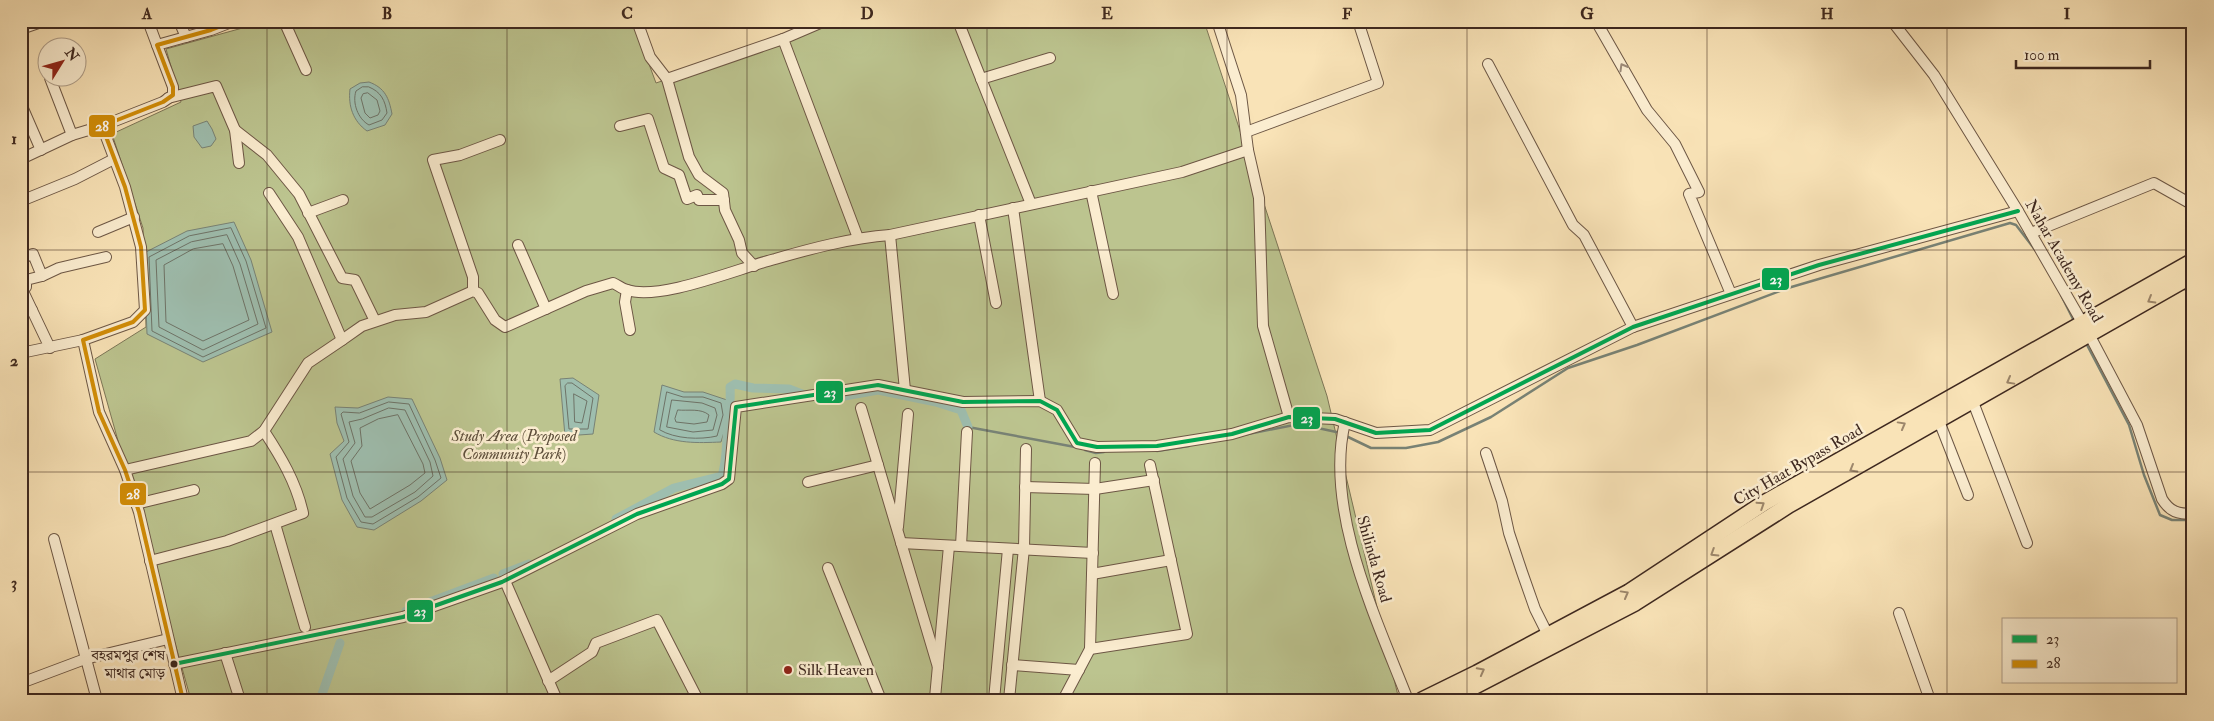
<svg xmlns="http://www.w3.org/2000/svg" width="2214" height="721" viewBox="0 0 2214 721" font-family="'IM FELL Double Pica','Noto Serif Bengali',serif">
  <rect width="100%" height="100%" fill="#f9e3b7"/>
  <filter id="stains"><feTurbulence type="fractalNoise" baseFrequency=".004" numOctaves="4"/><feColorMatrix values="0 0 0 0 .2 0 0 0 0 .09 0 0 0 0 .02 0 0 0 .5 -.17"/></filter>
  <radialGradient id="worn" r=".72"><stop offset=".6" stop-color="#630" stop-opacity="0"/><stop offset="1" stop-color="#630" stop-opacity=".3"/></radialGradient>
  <path fill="#bcc48f" stroke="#7d7657" d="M268 21H633L656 83 838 21H1204L1327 396 1399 700H191L95 359 146 327 143 228 112 134 181 102 166 49Z"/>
  <g fill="#9ebeaf" stroke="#788275">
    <path d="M369 82C385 88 389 98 392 114L385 125 367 131C353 121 348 106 350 89L360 83Z"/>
    <path d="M207 121 212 129 216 139 211 146 202 148 194 137 193 126Z"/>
    <path d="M234 222 251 260 272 332 203 362 147 334 144 253 187 231Z"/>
    <path d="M573 378 599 395 593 434 565 436 560 379Z"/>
    <path d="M662 385 684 392H703L727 400 729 416 721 442C698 443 674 444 654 432Z"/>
    <path d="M388 397 412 399 440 458 447 480 421 501 374 530 357 527 342 500 330 454 344 441 337 423 335 407 358 408Z"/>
  </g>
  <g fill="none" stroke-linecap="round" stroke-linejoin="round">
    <g stroke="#6e7367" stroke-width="1">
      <path d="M369 87C381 92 385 100 387 113L382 120 369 125C358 119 352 103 356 91L362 87Z"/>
      <path d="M368 93 377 100 380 111 378 115 370 118 365 113 361 98 363 94Z"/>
      <path d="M231 228 246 261 266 328 203 357 152 331 149 257 189 236Z"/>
      <path d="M227 235 240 264 258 324 203 350 159 327 156 260 191 242Z"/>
      <path d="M223 244 233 266 249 320 203 341 166 322 164 265 193 249Z"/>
      <path d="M568 383H572L593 398 588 429H569L565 386Z"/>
      <path d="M667 392 683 397H703L721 403 723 415 717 436C700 440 675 439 660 430Z"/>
      <path d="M574 394 587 401 582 423 575 422Z"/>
      <path d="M672 400 702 403 715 408 717 415 713 430 693 432 667 427Z"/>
      <path d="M389 402 409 404 435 460 441 478 418 497 373 524 361 522 347 498 336 457 349 442 341 414 343 412 359 413Z"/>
      <path d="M389 408 405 410 430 462 433 476 415 492 372 517H365L353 496 343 459 355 443 349 422 362 419Z"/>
      <path d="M678 410C688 411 701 408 709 415L707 422 694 424 676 422 675 419Z"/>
      <path d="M398 415 423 464 425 473 410 485 370 509 360 493 351 461 362 446 360 428 378 419Z"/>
    </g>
    <g stroke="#788275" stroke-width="2.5">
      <path d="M2061 295 2074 321"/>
      <path d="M2086 343 2129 425 2144 475 2160 515 2172 520H2193"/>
      <path d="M968 427 1075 447"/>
      <path d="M1243 435 1299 424 1341 433"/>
      <path d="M1346 436 1371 448H1406L1438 442 1491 417 1568 368 1637 345 1788 288 2010 223 2016 225 2036 251"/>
      <path d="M1085 450 1096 453 1104 452"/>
      <path d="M1157 451 1189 446"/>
    </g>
    <g stroke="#9ebeaf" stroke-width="9">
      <path d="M822 400 878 390 936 402 961 410 968 427"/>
      <path d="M616 519 674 488 722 476C727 460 726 444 728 427 729 413 731 402 730 387L735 384 753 388 789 389 807 396"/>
      <path d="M503 574 529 564"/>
      <path d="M406 611 494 578"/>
      <path d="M320 700 340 643"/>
    </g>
    <defs>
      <g id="street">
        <path d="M148 21 157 45"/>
        <path d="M179 21 186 37"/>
        <path d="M284 21 306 70"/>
        <path d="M637 21 650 57 667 79 689 157 699 175 723 193 725 210 739 240 742 253 754 266"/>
        <path d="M825 21 783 39 858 238"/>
        <path d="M958 21 1031 204"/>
        <path d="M1217 21 1241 95 1248 150 1259 198 1263 326 1289 417"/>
        <path d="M1596 21 1647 110 1675 144 1699 192 1689 194 1731 294"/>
        <path d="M1760 21H1765"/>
        <path d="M1892 21 1934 75 2018 211 2090 336 2137 425 2162 499C2170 512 2178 514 2193 514"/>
        <path d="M21 29 44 21"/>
        <path d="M44 60 48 70"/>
        <path d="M1488 64 1573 225 1584 235 1633 327"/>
        <path d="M50 78 72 135"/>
        <path d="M667 79 783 39"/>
        <path d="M981 79 1050 58"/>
        <path d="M168 98 216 86 235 130 239 163"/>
        <path d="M21 104 41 150"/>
        <path d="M620 126 648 119 664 168 679 175 687 199 697 195 699 200H724"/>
        <path d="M235 130 267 155 299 194 342 278 355 280 375 321"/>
        <path d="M1246 132 1378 83 1358 21"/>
        <path d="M21 159 72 135 102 126"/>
        <path d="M1091 191 1113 294"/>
        <path d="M269 193 298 237 342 340"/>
        <path d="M21 201 75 179 114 159"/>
        <path d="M1013 208 1040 401"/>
        <path d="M308 213 343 200"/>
        <path d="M979 215 996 303"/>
        <path d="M98 232 134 217"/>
        <path d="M2031 233 2154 183 2193 205"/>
        <path d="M890 235 905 390"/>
        <path d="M518 245 546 309"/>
        <path d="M21 258 33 254 42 276 59 268 106 257"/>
        <path d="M2186 279 2193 294"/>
        <path d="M21 287 50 348"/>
        <path d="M22 287H26V280L42 276"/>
        <path d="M627 290 625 302 630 330"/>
        <path d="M473 291V277L433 160 460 155 500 140"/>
        <path d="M21 312 32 310"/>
        <path d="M21 353 83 340"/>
        <path d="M1973 402 2027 543"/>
        <path d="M861 408 938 667"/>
        <path d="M1939 421 1968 495"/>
        <path d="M1345 422C1324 510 1376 618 1408 700"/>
        <path d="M1486 453 1502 501 1509 533 1522 572 1535 609 1548 635"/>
        <path d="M125 470 251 441 264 431 308 363 342 340 362 326 395 315 426 312 473 291 478 293 495 320 505 327 586 291 613 283C618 285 622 289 627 290 661 301 739 268 775 259 813 248 851 238 890 235L1182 172 1248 150"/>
        <path d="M808 482 878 465"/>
        <path d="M1025 487 1095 489 1154 480"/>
        <path d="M136 504 194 490"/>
        <path d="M275 524 305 627"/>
        <path d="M898 527 908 414"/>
        <path d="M54 539 97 700"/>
        <path d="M901 543 1093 553"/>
        <path d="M961 546 967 432"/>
        <path d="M150 561 227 541 303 513C296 482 281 457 264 431"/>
        <path d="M828 568 881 700"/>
        <path d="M1092 574 1171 560"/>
        <path d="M505 581 557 700"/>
        <path d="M1899 613 1930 700"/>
        <path d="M1090 649 1187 634 1150 465"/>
        <path d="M225 653 240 700"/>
        <path d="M174 664 403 617 502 582 637 514 722 484 729 479 736 407 878 385 963 402 1040 401 1057 410 1077 443 1097 447 1157 446 1232 434 1289 417 1335 419 1376 433 1430 430 1633 327 1819 265 2018 211"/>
        <path d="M1012 665 1079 670"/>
        <path d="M548 681 592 652 596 643 657 620 698 700"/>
        <path d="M21 683 85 659 168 639"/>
        <path d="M935 698 949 546"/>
        <path d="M183 700 139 512 125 470 99 412 83 340 133 322 145 310 141 247 125 187 102 126 163 102 173 95V87L157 45 211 30 234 21"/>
        <path d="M994 700 1008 549"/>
        <path d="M1009 700 1024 548 1026 449"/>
        <path d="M1063 700 1090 649 1095 463"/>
      </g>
      <g id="primary">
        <path d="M1422 700 1477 673 1629 592 1764 503 2193 261"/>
        <path d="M1448 700 1635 603 1789 505 2193 275"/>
      </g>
    </defs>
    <use href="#street" stroke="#6d5745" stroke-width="12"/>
    <use href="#primary" stroke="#3e281f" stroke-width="18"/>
    <use href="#street" stroke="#fbedd0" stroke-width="10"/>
    <use href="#primary" stroke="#f9e3b7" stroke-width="15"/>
    <defs>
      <path id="bus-1" d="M174 664 403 617 502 582 637 514 722 484 729 479 736 407 878 385 963 402 1040 401 1057 410 1077 443 1097 447 1157 446 1232 434 1289 417 1335 419 1376 433 1430 430 1633 327 1819 265 2018 211"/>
      <path id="bus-2" d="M183 700 139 512 125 470 99 412 83 340 133 322 145 310 141 247 125 187 102 126 163 102 173 95V87L157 45 211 30 234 21"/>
    </defs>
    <use href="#bus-1" stroke="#fbedd0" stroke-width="8"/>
    <use href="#bus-2" stroke="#fbedd0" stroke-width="8"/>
    <use href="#bus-1" stroke="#00a651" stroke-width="4"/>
    <use href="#bus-2" stroke="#d28d06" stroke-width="4"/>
  </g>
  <defs><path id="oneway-chevron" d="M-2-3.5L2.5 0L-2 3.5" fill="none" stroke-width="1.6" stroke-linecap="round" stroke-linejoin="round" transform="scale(1.25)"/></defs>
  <use stroke="#9c8a78" href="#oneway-chevron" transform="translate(1623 67) rotate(-120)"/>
  <g stroke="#9c866b">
    <use href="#oneway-chevron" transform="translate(2151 300) rotate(150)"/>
    <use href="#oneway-chevron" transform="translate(2010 381) rotate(151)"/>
    <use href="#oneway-chevron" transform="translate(1902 425) rotate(-29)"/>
    <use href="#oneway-chevron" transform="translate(1853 469) rotate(150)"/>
    <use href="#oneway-chevron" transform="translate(1761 505) rotate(-33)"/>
    <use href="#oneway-chevron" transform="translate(1714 553) rotate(148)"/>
    <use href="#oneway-chevron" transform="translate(1625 594) rotate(-29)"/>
    <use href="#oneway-chevron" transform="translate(1481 671) rotate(-28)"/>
  </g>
  <path fill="none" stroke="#3e281f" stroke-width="1" stroke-opacity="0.55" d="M267 21V700M507 21V700M747 21V700M987 21V700M1227 21V700M1467 21V700M1707 21V700M1947 21V700M21 250H2193M21 472H2193"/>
  <circle fill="#3e281f" stroke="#fbedd0" stroke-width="2" cx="174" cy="664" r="4.5"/>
  <circle fill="#8f2418" stroke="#fbedd0" stroke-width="2" cx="788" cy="670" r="5"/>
  <g text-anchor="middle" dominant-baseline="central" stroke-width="5" stroke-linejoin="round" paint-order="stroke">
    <g font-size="15" fill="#3e281f" stroke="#fbedd0" text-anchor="end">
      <text x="165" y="655">বহরমপুর শেষ<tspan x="165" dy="18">মাথার মোড়</tspan></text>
    </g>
    <g font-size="16" fill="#3e281f" stroke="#fbedd0">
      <text transform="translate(2064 261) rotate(60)">Nahar Academy Road</text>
      <text transform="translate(1798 465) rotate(-30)">City Haat Bypass Road</text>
      <text transform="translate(1374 559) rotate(74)">Shilinda Road</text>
    </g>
    <g font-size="16" font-style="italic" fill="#5e4f3b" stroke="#fbedd0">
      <text x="514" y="436">Study Area (Proposed<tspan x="514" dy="18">Community Park)</tspan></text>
    </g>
    <g font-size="16" fill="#3e281f" stroke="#fbedd0" text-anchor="start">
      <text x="798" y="670">Silk Heaven</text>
    </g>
  </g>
  <g stroke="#fbedd0" stroke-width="2">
    <rect x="88" y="114" width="28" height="24" rx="5" fill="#d28d06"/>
    <rect x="1761" y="267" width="29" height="24" rx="5" fill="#00a651"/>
    <rect x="815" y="380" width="29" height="24" rx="5" fill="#00a651"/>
    <rect x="1292" y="406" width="29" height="24" rx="5" fill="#00a651"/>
    <rect x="119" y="482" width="28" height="24" rx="5" fill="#d28d06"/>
    <rect x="406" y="599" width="28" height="24" rx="5" fill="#00a651"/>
  </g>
  <g font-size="14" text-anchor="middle" font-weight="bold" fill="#fff">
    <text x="102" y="131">28</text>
    <text x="1776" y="284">23</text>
    <text x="830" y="397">23</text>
    <text x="1307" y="423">23</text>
    <text x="133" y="499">28</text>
    <text x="420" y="616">23</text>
  </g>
  <rect width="2214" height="721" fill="none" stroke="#f9e3b7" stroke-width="55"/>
  <rect x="2002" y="618" width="175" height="65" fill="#fbedd0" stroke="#af9e89"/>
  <rect x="2012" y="635" width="25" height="8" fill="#00a651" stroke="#af9e89"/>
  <text x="2046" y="644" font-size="15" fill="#3e281f">23</text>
  <rect x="2012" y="660" width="25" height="8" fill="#d28d06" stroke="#af9e89"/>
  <text x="2046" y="668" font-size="15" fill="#3e281f">28</text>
  <g transform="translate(62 62) rotate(53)"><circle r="24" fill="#fbedd0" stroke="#af9e89"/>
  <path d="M0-4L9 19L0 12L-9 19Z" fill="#8f2418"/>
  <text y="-8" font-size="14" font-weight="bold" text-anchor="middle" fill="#3e281f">N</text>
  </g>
  <path d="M2016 60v8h134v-8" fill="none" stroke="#3e281f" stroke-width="2.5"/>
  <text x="2024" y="60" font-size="15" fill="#3e281f" stroke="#fbedd0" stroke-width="4" paint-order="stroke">100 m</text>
  <rect x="28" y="28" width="2158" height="666" fill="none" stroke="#3e281f" stroke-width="2"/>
  <g font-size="16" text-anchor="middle" font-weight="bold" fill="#3e281f">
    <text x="147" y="19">A</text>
    <text x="387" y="19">B</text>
    <text x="627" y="19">C</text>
    <text x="867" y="19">D</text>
    <text x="1107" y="19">E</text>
    <text x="1347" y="19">F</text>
    <text x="1587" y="19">G</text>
    <text x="1827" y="19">H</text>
    <text x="2067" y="19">I</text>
    <text x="14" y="144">1</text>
    <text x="14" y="366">2</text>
    <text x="14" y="588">3</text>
  </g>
  <rect width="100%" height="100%" filter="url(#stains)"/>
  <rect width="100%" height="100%" fill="url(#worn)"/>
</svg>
